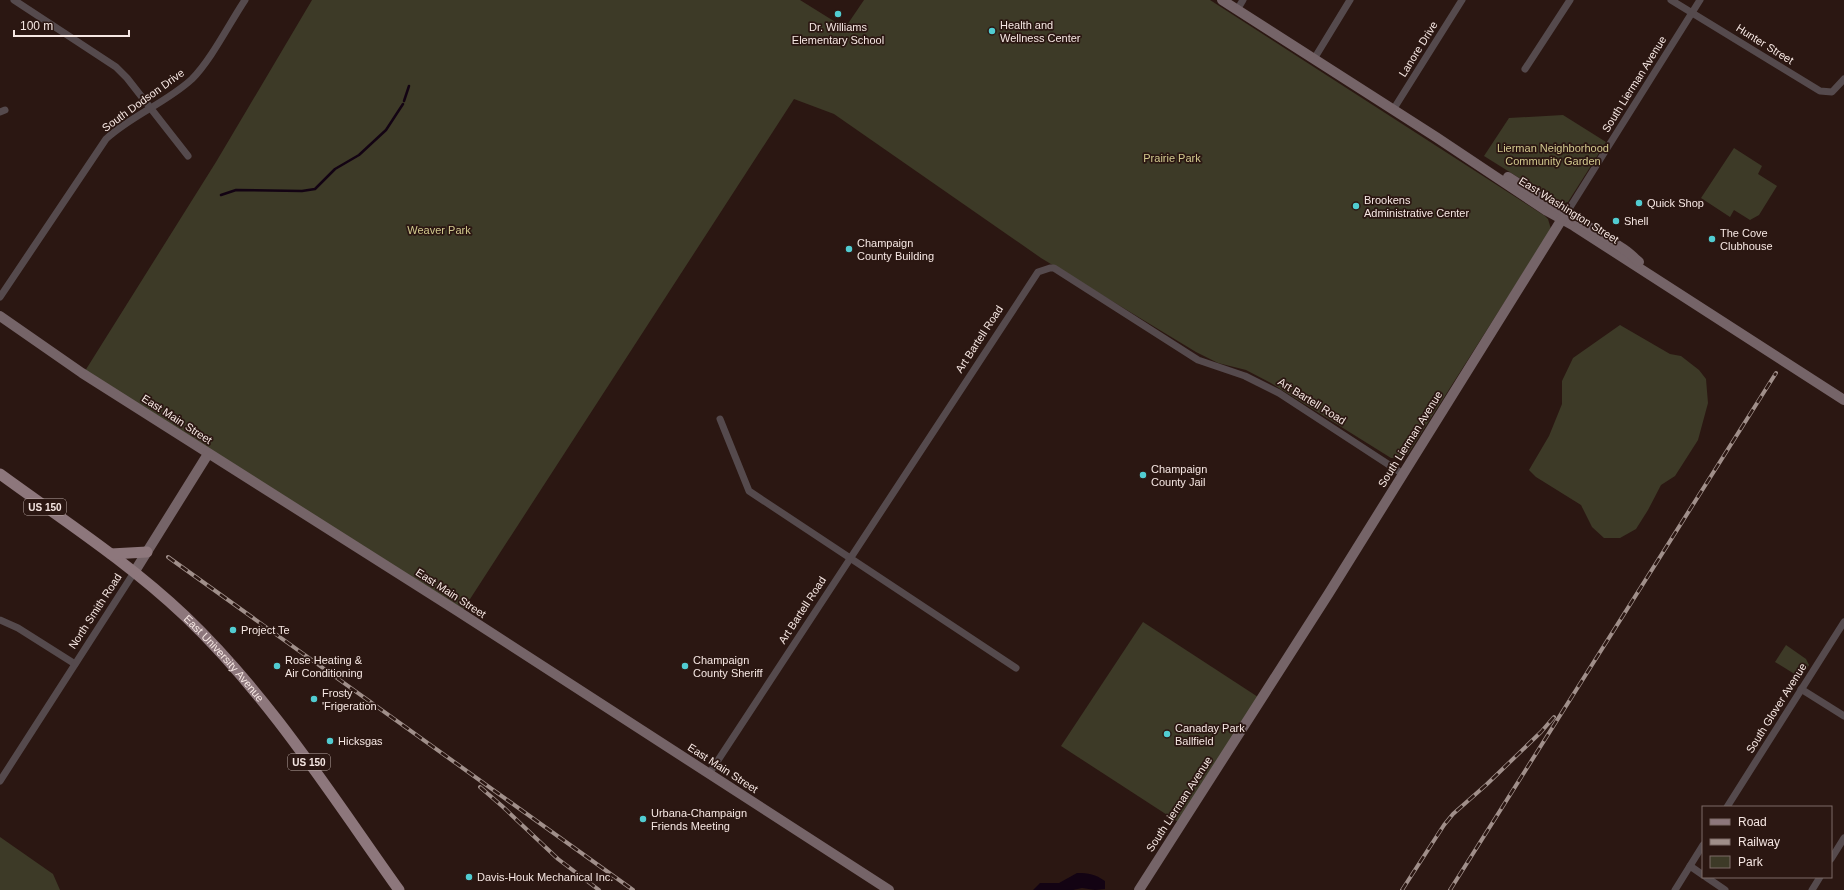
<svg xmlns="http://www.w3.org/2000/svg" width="1844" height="890" viewBox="0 0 1844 890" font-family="Arial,sans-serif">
  <rect width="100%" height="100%" fill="#2b1712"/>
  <g fill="#3d3a27">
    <path d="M312 0H800L845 28 864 0H1210L1545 216 1548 219 1551 229 1408 454 1401 458H1391L1269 382 1246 370 1218 363 1196 352 1041 258 834 114 794 99 461 613 85 371 216 162Z"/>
    <path d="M1563 115 1606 142 1568 202 1561 204 1484 156 1509 118Z"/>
    <path d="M1734 148 1762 166 1758 174 1777 186 1759 215 1750 220 1734 210 1730 217 1701 198Z"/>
    <path d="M1620 325 1670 354 1681 356 1699 370 1706 379 1708 403 1698 440 1675 476 1661 485 1648 510 1636 529 1620 538H1604L1592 527 1581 505 1536 477 1529 470 1549 436 1562 404V381L1573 358Z"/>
    <path d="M1143 622 1258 697 1178 822 1061 746Z"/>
    <path d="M1786 645 1806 659 1809 665 1801 678 1775 662Z"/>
    <path d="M0 837 53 874 60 890H0Z"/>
  </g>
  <path fill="#130313" d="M1077 873C1089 873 1095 874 1105 881V889L1095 890 1082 888 1073 890H1033L1040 883H1059Z"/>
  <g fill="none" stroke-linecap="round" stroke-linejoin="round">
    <g stroke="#130313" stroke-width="2.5">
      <path d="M404 101 409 86"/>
      <path d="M221 195 236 190 302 191 315 189 335 169 359 155 386 130 403 104"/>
    </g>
    <g stroke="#554a4d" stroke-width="7">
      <path d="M14 0 116 67 127 78 188 156"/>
      <path d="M1671 0 1820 91 1832 92 1844 79"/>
      <path d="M1237 10 1243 0"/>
      <path d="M1314 59 1350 0"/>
      <path d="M1525 69 1570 0"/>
      <path d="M1393 110 1462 0"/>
      <path d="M0 112 5 110"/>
      <path d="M1564 217 1700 0"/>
      <path d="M0 297 106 139C132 115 166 103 192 79 211 60 229 24 245 0"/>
      <path d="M720 419 749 491 1016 668"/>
      <path d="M0 620 18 628 75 664"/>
      <path d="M1801 689 1844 716"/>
      <path d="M709 774 1038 272 1050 268H1054L1198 360 1245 376 1279 393 1403 474"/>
      <path d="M0 781 135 571"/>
      <path d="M1727 807 1844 622"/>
      <path d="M1831 859 1844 838"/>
      <path d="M1690 866 1703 875"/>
      <path d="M1706 877 1725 890"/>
      <path d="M1675 890 1703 845"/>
      <path d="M1812 890 1820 877"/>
    </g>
    <g stroke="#756468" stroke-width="10">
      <path d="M1222 0 1436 137 1547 211 1574 226 1844 400"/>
      <path d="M1508 177C1547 202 1586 224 1625 250 1630 253 1634 258 1639 262"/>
      <path d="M0 316 82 373 456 610 889 890"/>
      <path d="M135 571 208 454"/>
      <path d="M1139 890 1329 593 1562 219"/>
    </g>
    <g stroke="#8d777c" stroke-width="11">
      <path id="s1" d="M0 474C63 520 128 562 185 616 269 696 332 796 399 890"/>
      <path d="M111 554 147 552"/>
    </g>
    <defs>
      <g id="rail">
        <path d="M168 557 633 890"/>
        <path d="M480 787 502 806 558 859 599 890"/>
        <path d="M1402 890 1444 825 1453 814 1486 785 1541 732 1554 717"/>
        <path d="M1450 890 1776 373"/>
      </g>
    </defs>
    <use href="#rail" stroke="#a08f8a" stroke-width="4"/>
    <use href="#rail" stroke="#2b1712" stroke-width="2.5" stroke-dasharray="8" stroke-linecap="butt"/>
  </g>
  <g fill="#51ccd1" stroke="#2b1712" stroke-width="1.5">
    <circle cx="838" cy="14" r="4"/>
    <circle cx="992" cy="31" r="4"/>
    <circle cx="1639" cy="203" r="4"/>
    <circle cx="1356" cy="206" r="4"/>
    <circle cx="1616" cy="221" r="4"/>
    <circle cx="1712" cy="239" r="4"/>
    <circle cx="849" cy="249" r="4"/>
    <circle cx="1143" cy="475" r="4"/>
    <circle cx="233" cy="630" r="4"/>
    <circle cx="277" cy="666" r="4"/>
    <circle cx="685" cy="666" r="4"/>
    <circle cx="314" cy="699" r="4"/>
    <circle cx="1167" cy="734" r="4"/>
    <circle cx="330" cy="741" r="4"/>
    <circle cx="643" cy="819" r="4"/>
    <circle cx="469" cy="877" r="4"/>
  </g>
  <g text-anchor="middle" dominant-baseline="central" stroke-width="3.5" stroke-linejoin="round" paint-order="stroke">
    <g fill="#2b1712" stroke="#b9a9a4" stroke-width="1">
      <rect x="24" y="499" width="42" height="16" rx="3"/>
      <rect x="288" y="754" width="42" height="16" rx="3"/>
    </g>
    <g font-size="10" font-weight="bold" fill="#f6e7e3">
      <text x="45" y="507">US 150</text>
      <text x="309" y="762">US 150</text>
    </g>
    <g font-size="11" fill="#f6e7e3" stroke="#2b1712" text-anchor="start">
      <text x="1000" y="25">Health and<tspan x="1000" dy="13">Wellness Center</tspan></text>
      <text x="838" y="27" text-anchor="middle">Dr. Williams<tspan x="838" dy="13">Elementary School</tspan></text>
      <text x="1364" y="200">Brookens<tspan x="1364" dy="13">Administrative Center</tspan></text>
      <text x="1647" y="203">Quick Shop</text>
      <text x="1624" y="221">Shell</text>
      <text x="1720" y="233">The Cove<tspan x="1720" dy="13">Clubhouse</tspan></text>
      <text x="857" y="243">Champaign<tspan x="857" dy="13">County Building</tspan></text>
      <text x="1151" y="469">Champaign<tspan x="1151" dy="13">County Jail</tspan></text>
      <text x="241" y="630">Project Te</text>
      <text x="285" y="660">Rose Heating &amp;<tspan x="285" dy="13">Air Conditioning</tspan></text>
      <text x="693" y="660">Champaign<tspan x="693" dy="13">County Sheriff</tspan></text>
      <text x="322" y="693">Frosty<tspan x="322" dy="13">'Frigeration</tspan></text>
      <text x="1175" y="728">Canaday Park<tspan x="1175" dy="13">Ballfield</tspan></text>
      <text x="338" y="741">Hicksgas</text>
      <text x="651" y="813">Urbana-Champaign<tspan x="651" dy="13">Friends Meeting</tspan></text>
      <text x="477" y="877">Davis-Houk Mechanical Inc.</text>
    </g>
    <g font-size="11" fill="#f6e7e3" stroke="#2b1712">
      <text transform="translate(1765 44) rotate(32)">Hunter Street</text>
      <text transform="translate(1418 49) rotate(-58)">Lanore Drive</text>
      <text transform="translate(1634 84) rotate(-58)">South Lierman Avenue</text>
      <text transform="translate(143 100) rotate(-36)">South Dodson Drive</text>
      <text transform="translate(1569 210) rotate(32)">East Washington Street</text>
      <text transform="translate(979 339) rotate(-57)">Art Bartell Road</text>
      <text transform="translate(1312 401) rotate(32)">Art Bartell Road</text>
      <text transform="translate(177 419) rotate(33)">East Main Street</text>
      <text transform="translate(1410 439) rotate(-58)">South Lierman Avenue</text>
      <text transform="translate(451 593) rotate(33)">East Main Street</text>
      <text transform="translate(802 610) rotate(-57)">Art Bartell Road</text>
      <text transform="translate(95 611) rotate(-57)">North Smith Road</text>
      <text stroke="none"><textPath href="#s1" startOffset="291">East University Avenue</textPath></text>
      <text transform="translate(1776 708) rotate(-58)">South Glover Avenue</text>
      <text transform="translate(723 768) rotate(33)">East Main Street</text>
      <text transform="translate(1179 804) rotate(-57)">South Lierman Avenue</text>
    </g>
    <g font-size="11" fill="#d1c88e" stroke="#2b1712">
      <text x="1553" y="148">Lierman Neighborhood<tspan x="1553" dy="13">Community Garden</tspan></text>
      <text x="1172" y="158">Prairie Park</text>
      <text x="439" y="230">Weaver Park</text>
    </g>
  </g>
  <rect x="1702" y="806" width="130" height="72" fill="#2b1712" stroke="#7c6a66"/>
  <rect x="1710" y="819" width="20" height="6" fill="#8d777c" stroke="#7c6a66"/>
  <text x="1738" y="826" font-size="12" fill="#f6e7e3">Road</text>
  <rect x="1710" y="839" width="20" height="6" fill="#a08f8a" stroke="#7c6a66"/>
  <text x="1738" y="846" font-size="12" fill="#f6e7e3">Railway</text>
  <rect x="1710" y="856" width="20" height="12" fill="#3d3a27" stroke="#7c6a66"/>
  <text x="1738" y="866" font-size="12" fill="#f6e7e3">Park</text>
  <path d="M14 30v6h115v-6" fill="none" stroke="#f6e7e3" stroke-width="2"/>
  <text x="20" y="30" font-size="12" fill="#f6e7e3" stroke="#2b1712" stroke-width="3" paint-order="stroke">100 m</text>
</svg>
